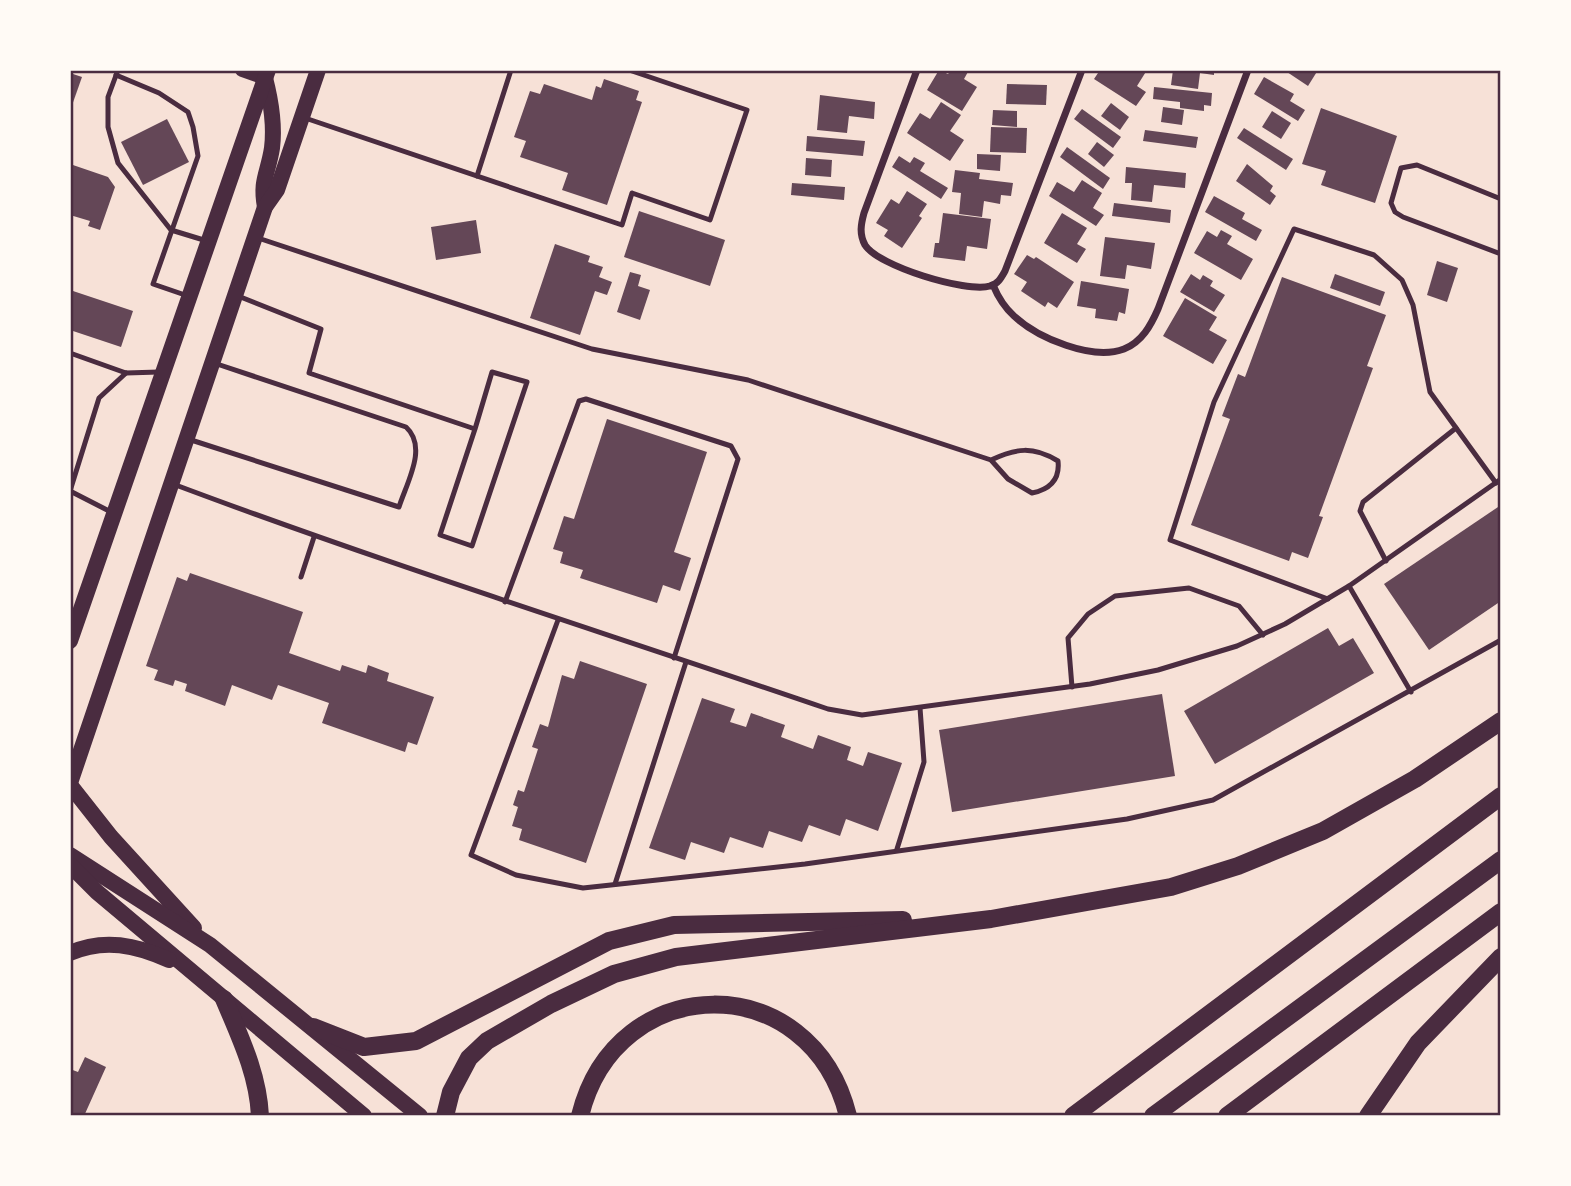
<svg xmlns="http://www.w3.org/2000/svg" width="1571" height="1186" viewBox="0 0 1571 1186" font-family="Arial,sans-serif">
  <rect width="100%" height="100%" fill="#f7e1d7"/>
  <g fill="#644757">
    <path d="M939 70 948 74 951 70H969L964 79 977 87 962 111 927 90Z"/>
    <path d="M1100 70 1119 72 1147 70 1137 86 1146 92 1136 106 1094 79Z"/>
    <path d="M1173 70H1214V75L1200 73 1198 89 1171 85Z"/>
    <path d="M1284 70H1318L1308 86Z"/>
    <path d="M70 73 82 77 70 111Z"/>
    <path d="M1264 77 1294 94 1290 101 1305 110 1298 121 1254 94Z"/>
    <path d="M604 79 639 91 636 100 642 102 607 205 562 190 568 173 520 157 526 141 514 137 530 91 540 94 544 84 592 100 596 86 601 88Z"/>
    <path d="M1007 84 1047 85 1046 105 1006 104Z"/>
    <path d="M1154 87 1212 93 1211 106 1204 105V111L1180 108V102L1153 99Z"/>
    <path d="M820 95 875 102 874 119 849 116 847 133 817 130Z"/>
    <path d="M941 102 961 115 950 131 964 140 950 161 907 133 920 113 930 119Z"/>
    <path d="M1111 103 1129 117 1120 130 1101 116Z"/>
    <path d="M1163 107 1184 110 1182 125 1161 122Z"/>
    <path d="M1321 108 1397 136 1375 203 1321 185 1326 171 1302 164Z"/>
    <path d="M1082 109 1121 137 1113 148 1074 119Z"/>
    <path d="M993 110 1017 111V127L992 125Z"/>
    <path d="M1272 111 1291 123 1281 139 1262 127Z"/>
    <path d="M167 119 189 162 143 185 121 142Z"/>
    <path d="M991 127 1027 128 1026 153 990 152Z"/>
    <path d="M1244 128 1293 159 1286 170 1237 138Z"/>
    <path d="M1145 130 1198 137 1196 148 1143 141Z"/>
    <path d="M807 136 865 141 863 156 806 151Z"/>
    <path d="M1097 142 1114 155 1104 167 1088 154Z"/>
    <path d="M1067 147 1110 178 1103 189 1060 157Z"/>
    <path d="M977 154 1001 155 1000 171 977 169Z"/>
    <path d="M899 156 910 163 914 157 925 163 920 171 948 188 941 199 892 167Z"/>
    <path d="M806 158 832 160 831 177 805 175Z"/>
    <path d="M70 164 108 177 115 187 100 230 88 226 90 221 70 215Z"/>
    <path d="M1247 164 1273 186 1270 191 1276 196 1270 205 1236 181Z"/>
    <path d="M1126 167 1186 173 1185 188 1154 185 1152 202 1131 200 1132 183H1125Z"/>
    <path d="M955 170 980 173 979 179 1013 183 1011 196 1001 195 1000 204 984 201 982 217 959 214 961 193 952 192Z"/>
    <path d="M1082 180 1102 193 1093 208 1104 215 1096 226 1049 196 1057 182 1074 192Z"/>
    <path d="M792 183 845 187 844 200 791 195Z"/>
    <path d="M907 191 927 204 919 216 922 218 902 248 884 236 888 230 876 223 891 199 899 204Z"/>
    <path d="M1214 196 1245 213 1242 219 1262 230 1256 241 1205 212Z"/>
    <path d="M1114 203 1171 210 1170 223 1112 216Z"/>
    <path d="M639 211 725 240 710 286 624 257Z"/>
    <path d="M943 213 991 219 987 249 967 246 965 261 933 257 935 243H939Z"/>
    <path d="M1062 213 1087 228 1077 244 1086 249 1077 263 1044 243Z"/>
    <path d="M476 220 481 253 436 260 431 227Z"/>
    <path d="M1221 230 1232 236 1227 244 1253 259 1241 280 1194 253 1207 231 1217 237Z"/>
    <path d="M1105 237 1155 243 1151 269 1127 265 1125 279 1100 276Z"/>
    <path d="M555 244 590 256 588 262 603 267 599 277 612 282 607 295 595 291 580 335 530 318Z"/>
    <path d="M1027 255 1034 259 1036 257 1074 282 1057 308 1048 302 1045 307 1021 291 1027 282 1014 274Z"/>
    <path d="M1437 261 1458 268 1447 302 1427 295Z"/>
    <path d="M630 272 641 275 638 286 650 290 640 320 617 312Z"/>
    <path d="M1191 274 1200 280 1203 275 1213 281 1210 286 1225 295 1214 312 1180 292Z"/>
    <path d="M1335 274 1385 292 1380 306 1330 288Z"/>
    <path d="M1282 277 1386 315 1367 366 1373 368 1319 516 1323 517 1308 558 1292 552 1289 561 1191 525 1230 419 1222 416 1238 374 1245 377Z"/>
    <path d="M1081 281 1129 289 1125 314 1119 312 1117 321 1095 318 1096 309 1077 306Z"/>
    <path d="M70 290 133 311 121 347 70 330Z"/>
    <path d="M1185 298 1217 317 1209 330 1227 340 1213 364 1163 336Z"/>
    <path d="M607 419 707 452 674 552 691 558 680 591 663 585 657 603 580 578 583 570 560 563 563 552 553 549 564 516 574 519Z"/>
    <path d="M1501 505V601L1429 650 1384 584Z"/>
    <path d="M190 573 303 612 289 653 340 671 342 665 366 673 368 665 389 673 387 681 434 697 417 745 408 742 405 752 322 723 329 703 278 685 272 700 232 685 225 706 185 691 187 684 175 680 173 686 154 680 158 670 146 666 177 577 187 581Z"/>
    <path d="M1328 628 1339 646 1353 638 1374 673 1215 764 1184 711Z"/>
    <path d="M580 661 647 684 586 863 519 840 522 829 512 826 518 807 513 805 518 790 524 792 538 749 532 747 540 724 548 727 562 675 574 679Z"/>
    <path d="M1162 694 1175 776 952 812 939 730Z"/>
    <path d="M702 698 735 709 730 722 746 727 751 713 785 725 781 737 813 749 818 735 851 747 847 760 863 766 868 752 902 763 878 831 846 819 840 836 809 825 802 842 769 831 763 848 730 837 724 853 691 842 685 860 649 848Z"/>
    <path d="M85 1057 106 1067 84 1116H70V1069L78 1072Z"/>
  </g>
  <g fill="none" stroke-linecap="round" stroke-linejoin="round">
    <g stroke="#4a2c40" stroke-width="5">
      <path d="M118 70 108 97V127L118 163 171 230 207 241"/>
      <path d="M116 75 159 93 188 112 193 127 198 156 153 284 188 296"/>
      <path d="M305 118 622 225 632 193 710 220 747 110 629 70"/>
      <path d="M477 176 511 70"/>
      <path d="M1501 199 1417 165 1401 168 1391 203 1395 212 1403 217 1501 254"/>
      <path d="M258 238 592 349 748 380 991 460 1008 479 1032 493C1051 489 1060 479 1058 461 1033 446 1016 448 991 460"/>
      <path d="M238 296 321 329 309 373 475 429 492 372 527 382 472 546 440 535 475 429"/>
      <path d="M70 353 126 373 159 372"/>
      <path d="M188 439 399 507C407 482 428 447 406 427L214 363"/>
      <path d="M173 484C389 565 609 634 828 709L862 715 1090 684 1158 670 1237 646 1285 624 1349 586 1501 479"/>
      <path d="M70 491 99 398 126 373"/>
      <path d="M70 491 111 512"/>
      <path d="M1386 561 1360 511 1363 502 1456 428"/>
      <path d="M301 577 314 537"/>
      <path d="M1349 586 1411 692"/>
      <path d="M1328 599 1170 540 1214 402 1294 229 1374 255 1402 280 1413 305 1430 392 1496 483"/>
      <path d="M505 602 579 401 586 399 731 446 738 459 674 658"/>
      <path d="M558 620 471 855 516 875 583 888 805 864 1127 819 1213 800 1501 640"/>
      <path d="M1072 687 1068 638 1088 614 1115 596 1189 588 1239 606 1263 635"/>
      <path d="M897 849 924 762 920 708"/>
      <path d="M615 884 686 662"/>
    </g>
    <g stroke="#4a2c40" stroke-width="7">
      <path d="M917 70 864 213C861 224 859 234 865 245 878 266 966 293 990 286 998 284 1001 278 1005 271L1082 70"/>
      <path d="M993 285C998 297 1004 307 1014 316 1038 338 1092 361 1124 349 1142 342 1151 325 1158 309L1248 70"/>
    </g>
    <path stroke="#4a2c40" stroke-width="14" d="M242 70 265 78"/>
    <g stroke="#4a2c40" stroke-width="16">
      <path d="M265 207C260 180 268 174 272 148 275 124 271 101 265 78"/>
      <path d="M70 641 268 70"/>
      <path d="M70 783 265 207 277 190 318 70"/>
    </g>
    <g stroke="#4a2c40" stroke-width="16">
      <path d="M70 785 111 837 194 928"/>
      <path d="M70 855 210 945 420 1116"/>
      <path d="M70 865 97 892 364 1116"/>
      <path d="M70 953C104 938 136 945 169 960"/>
    </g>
    <g stroke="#4a2c40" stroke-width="18">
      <path d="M224 999C240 1037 258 1074 260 1116"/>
      <path d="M313 1027 364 1047 416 1041 609 941 674 925 903 920"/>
      <path d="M445 1116 451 1092 469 1058 487 1041 551 1004 614 974 676 957 991 919 1171 887 1238 866 1323 831 1415 779 1501 721"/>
      <path d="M580 1116C616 969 811 966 848 1116"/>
      <path d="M1073 1116 1501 796"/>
      <path d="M1153 1116 1501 860"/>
      <path d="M1227 1116 1501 912"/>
      <path d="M1368 1116 1418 1043 1501 957"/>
    </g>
  </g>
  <rect width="1571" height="1186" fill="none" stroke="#fffaf5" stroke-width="144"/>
  <rect x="72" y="72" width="1427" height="1042" fill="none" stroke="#4a2c40" stroke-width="2.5"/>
</svg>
